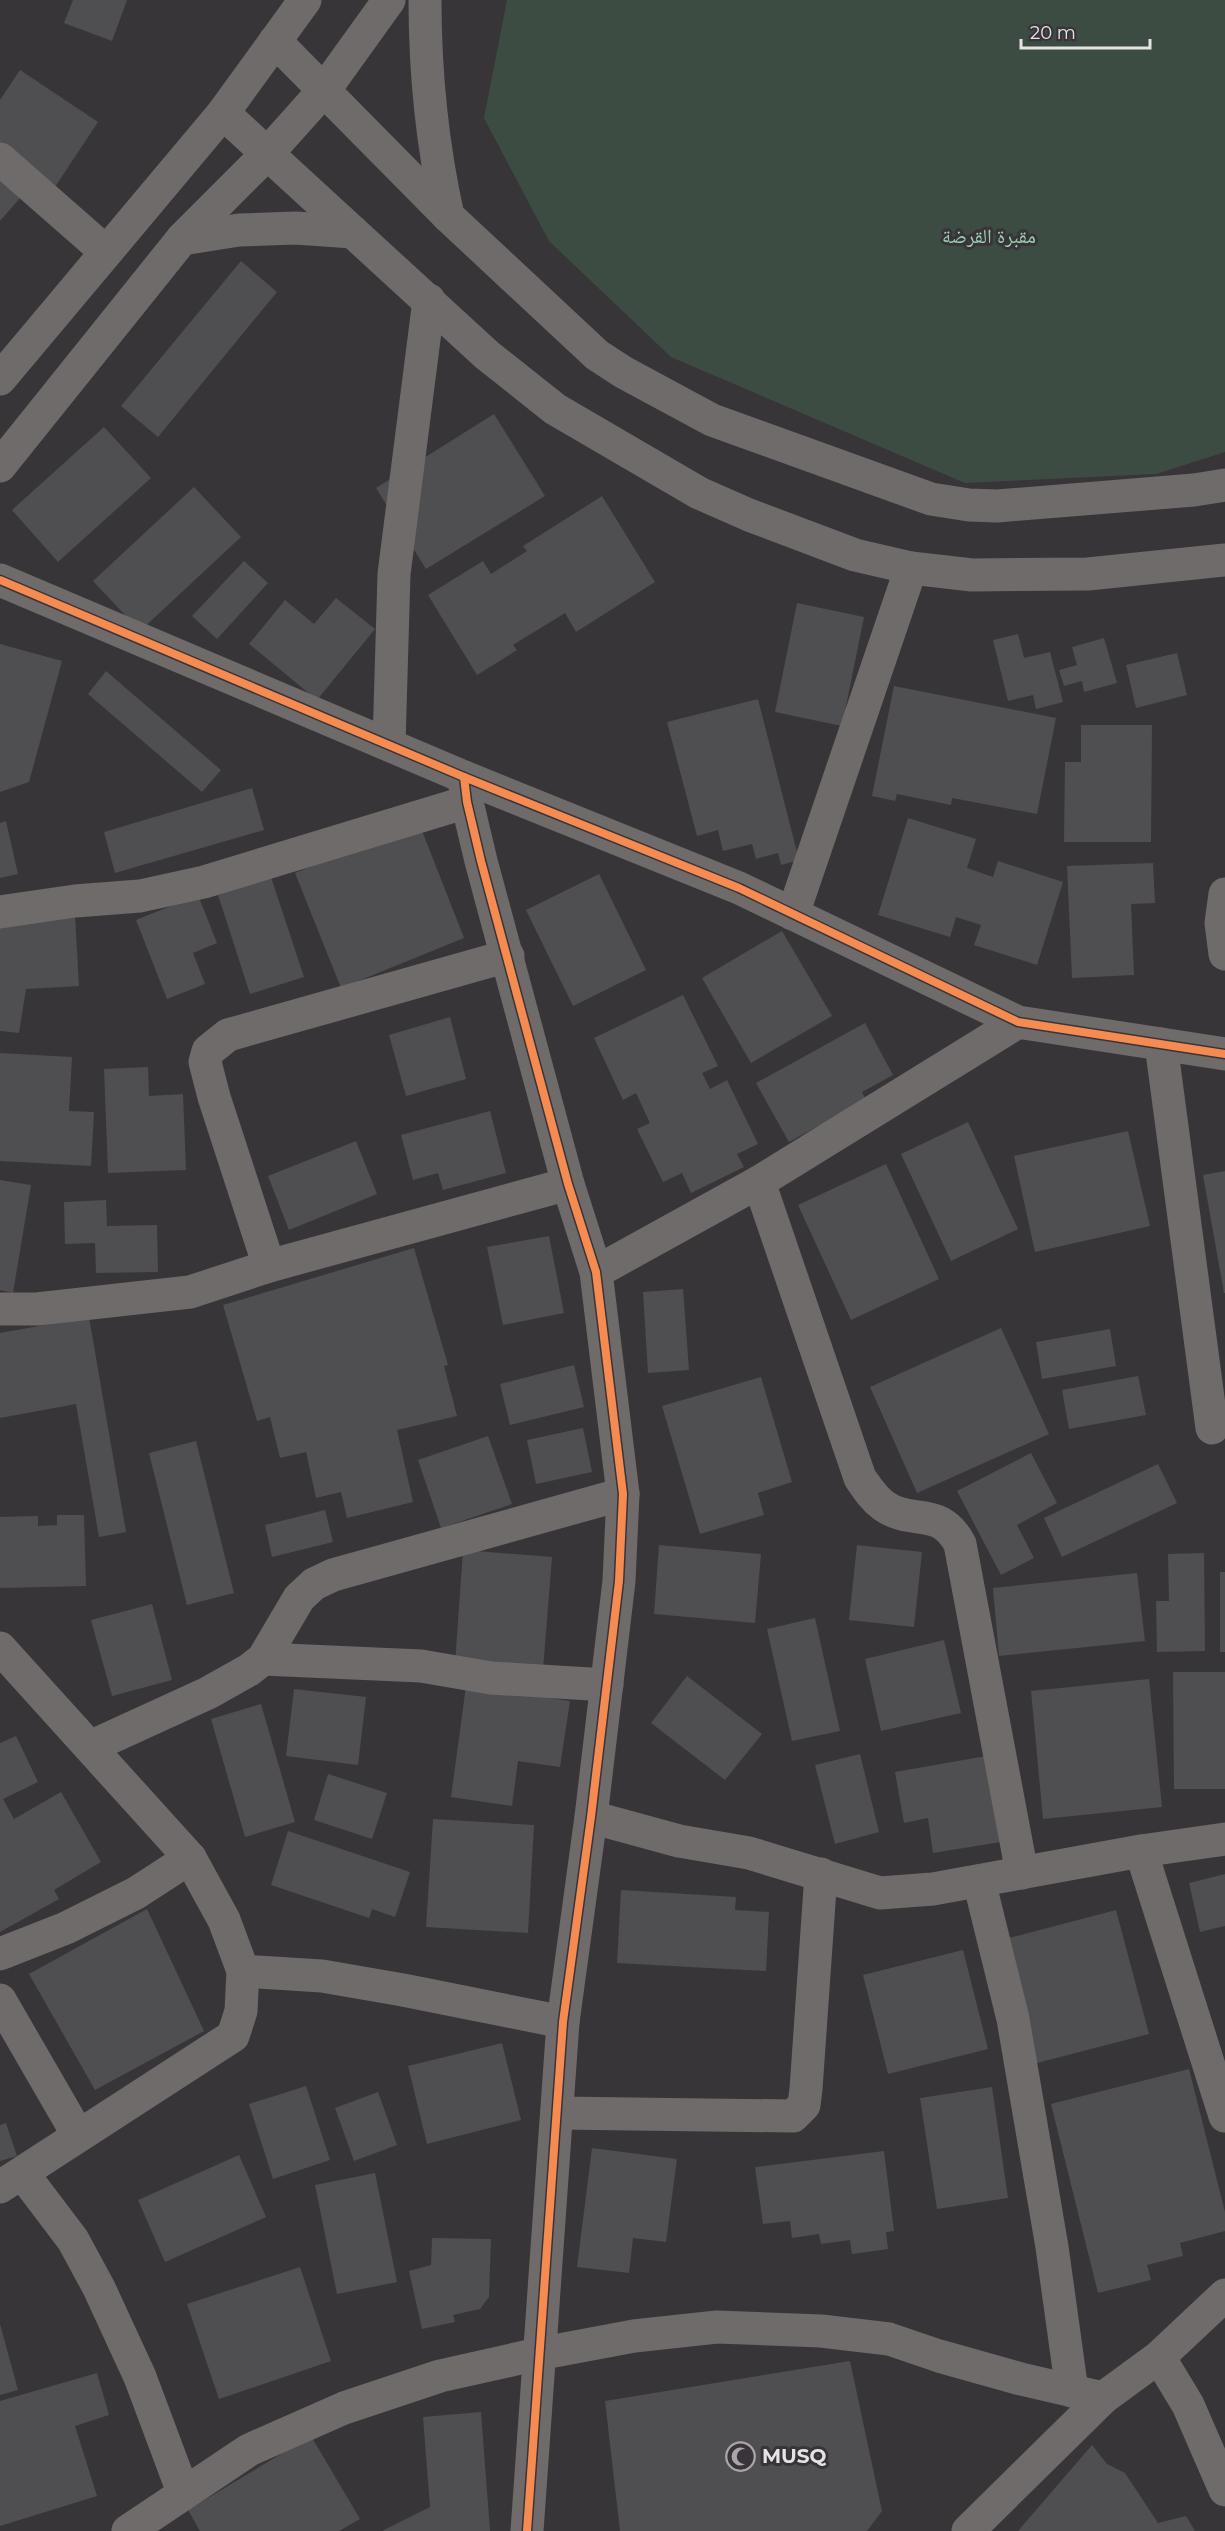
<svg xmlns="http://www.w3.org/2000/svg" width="1225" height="2531" viewBox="0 0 1225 2531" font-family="Montserrat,'Noto Naskh Arabic',sans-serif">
  <rect width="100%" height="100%" fill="#383539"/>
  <path fill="#3d4c43" d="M507 0H1225V452L1156 474 965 483 671 357 549 241 484 118Z"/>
  <g fill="#4f4e50">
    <path d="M73 0H127L112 41 64 23Z"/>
    <path d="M20 70 98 122 53 190 0 154V100Z"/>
    <path d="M0 179 21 197 0 221Z"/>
    <path d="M241 261 277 292 158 437 121 406Z"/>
    <path d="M494 414 545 496 426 569 376 488Z"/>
    <path d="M104 427 151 478 58 562 12 510Z"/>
    <path d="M194 487 241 537 140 631 93 581Z"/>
    <path d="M602 496 655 582 576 632 565 613 513 645 517 650 477 675 428 595 483 561 491 574 527 551 523 546Z"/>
    <path d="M244 561 268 583 217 639 192 616Z"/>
    <path d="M336 598 375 629 317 700 249 644 285 600 314 624Z"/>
    <path d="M797 603 864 617 842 726 775 712Z"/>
    <path d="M1018 634 1024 658 1050 652 1063 702 1036 709 1033 695 1008 701 993 640Z"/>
    <path d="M1104 638 1117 683 1084 692 1082 681 1064 686 1059 670 1077 665 1072 647Z"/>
    <path d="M0 644 62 661 29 782 0 792Z"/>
    <path d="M1177 653 1187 695 1136 708 1126 665Z"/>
    <path d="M106 671 221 770 202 792 88 694Z"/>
    <path d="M894 686 1056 718 1037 814 952 798 951 805 897 794 895 801 872 796Z"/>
    <path d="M758 699 799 860 781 865 778 853 756 859 752 844 723 851 718 830 697 836 667 722Z"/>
    <path d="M1081 725H1152L1151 842H1064L1065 762H1081Z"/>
    <path d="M252 788 264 830 115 873 104 832Z"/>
    <path d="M908 818 976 839 967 868 993 877 998 861 1063 882 1037 965 974 945 981 925 956 917 950 937 878 915Z"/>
    <path d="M6 821 18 874 0 878V823Z"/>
    <path d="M419 823 464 938 341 988 295 873Z"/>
    <path d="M1153 863 1155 903 1131 904 1134 975 1072 978 1067 866Z"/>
    <path d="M599 874 646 970 573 1006 526 910Z"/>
    <path d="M271 877 304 977 250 994 218 895Z"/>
    <path d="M198 895 217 943 193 953 205 984 167 999 136 920Z"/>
    <path d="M75 915 79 986 26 989 19 1033 0 1031V918Z"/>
    <path d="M782 931 832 1016 751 1063 702 978Z"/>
    <path d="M683 995 718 1066 702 1073 710 1089 727 1080 758 1144 737 1154 744 1167 691 1193 682 1173 663 1182 637 1129 650 1123 636 1093 623 1100 594 1038Z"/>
    <path d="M450 1017 466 1079 406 1096 389 1035Z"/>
    <path d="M865 1023 893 1075 862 1092 866 1100 789 1142 756 1083Z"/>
    <path d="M0 1053 72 1057 69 1111 94 1112 91 1166 0 1161Z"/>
    <path d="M148 1067 149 1096 183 1094 186 1170 108 1173 104 1069Z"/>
    <path d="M490 1111 506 1173 443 1190 438 1173 413 1180 401 1135Z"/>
    <path d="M968 1122 1018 1229 951 1261 901 1154Z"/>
    <path d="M1128 1131 1150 1226 1035 1252 1014 1156Z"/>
    <path d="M356 1141 377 1194 289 1230 268 1176Z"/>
    <path d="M886 1164 939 1279 851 1320 798 1205Z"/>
    <path d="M1225 1171V1293H1224L1203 1175Z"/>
    <path d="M0 1180 31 1185 13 1293 0 1290Z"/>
    <path d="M106 1200 107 1226 157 1225 158 1272 96 1273 95 1243 65 1244 64 1202Z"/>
    <path d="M549 1236 564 1313 503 1325 487 1247Z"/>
    <path d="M414 1248 448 1365 444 1366 457 1416 397 1430 413 1502 347 1518 341 1492 316 1498 306 1452 280 1458 270 1417 257 1421 223 1305Z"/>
    <path d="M683 1289 689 1370 648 1373 643 1292Z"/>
    <path d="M89 1317 126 1532 99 1537 76 1404 0 1418V1333Z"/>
    <path d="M1001 1328 1049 1434 917 1493 870 1387Z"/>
    <path d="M1110 1329 1116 1366 1042 1379 1036 1342Z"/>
    <path d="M574 1365 584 1407 510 1425 500 1384Z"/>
    <path d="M1138 1376 1146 1415 1069 1429 1062 1390Z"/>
    <path d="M761 1377 792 1482 758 1493 764 1515 700 1534 662 1406Z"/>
    <path d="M583 1428 592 1472 536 1484 527 1440Z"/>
    <path d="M488 1436 512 1504 441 1528 418 1460Z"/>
    <path d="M196 1441 234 1593 187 1605 149 1453Z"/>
    <path d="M1031 1453 1057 1503 1017 1525 1034 1558 1001 1575 957 1491Z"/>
    <path d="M1158 1464 1177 1503 1062 1557 1044 1518Z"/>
    <path d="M325 1510 333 1542 272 1557 265 1525Z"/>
    <path d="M57 1515H84L86 1586 0 1588V1517L38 1516V1526L57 1525Z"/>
    <path d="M659 1545 761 1554 755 1623 654 1614Z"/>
    <path d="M857 1545 922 1552 914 1627 849 1620Z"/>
    <path d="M463 1550 552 1557 543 1670 455 1664Z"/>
    <path d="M1204 1553 1205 1651 1157 1652 1156 1601H1169L1168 1554Z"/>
    <rect x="1220" y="1572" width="5" height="80"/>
    <path d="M1137 1573 1145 1641 999 1656 993 1588Z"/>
    <path d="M152 1604 172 1680 112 1696 91 1620Z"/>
    <path d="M815 1618 840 1731 792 1741 767 1629Z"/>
    <path d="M944 1640 961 1713 881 1731 865 1659Z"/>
    <path d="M1173 1672H1225V1789H1174Z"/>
    <path d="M687 1676 762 1734 725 1780 651 1723Z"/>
    <path d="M1149 1679 1162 1807 1043 1819 1031 1691Z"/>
    <path d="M466 1686 570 1701 560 1767 518 1761 512 1806 451 1797Z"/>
    <path d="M294 1689 366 1697 358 1765 286 1756Z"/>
    <path d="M261 1704 295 1822 245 1837 211 1719Z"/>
    <path d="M16 1736 38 1782 3 1799 14 1819 61 1792 101 1862 54 1890 59 1899 0 1932V1743Z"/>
    <path d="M860 1754 879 1832 835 1844 815 1765Z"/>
    <path d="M986 1756 1001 1842 933 1853 928 1818 904 1823 895 1772Z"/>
    <path d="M328 1774 387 1793 372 1839 314 1820Z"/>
    <path d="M433 1819 534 1825 528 1933 426 1927Z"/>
    <path d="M288 1831 410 1872 395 1917 372 1909 369 1918 271 1885Z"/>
    <path d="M1225 1874V1926L1200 1932 1189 1883Z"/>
    <path d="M621 1890 736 1897 735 1910 769 1912 766 1971 617 1963Z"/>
    <path d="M147 1909 204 2031 95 2090 29 1974Z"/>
    <path d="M1116 1910 1149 2034 1037 2063 1005 1939Z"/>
    <path d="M963 1950 988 2049 888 2074 863 1975Z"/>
    <path d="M502 2043 521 2120 427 2144 408 2066Z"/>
    <path d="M1189 2069 1225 2212V2231L1180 2243 1183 2256 1147 2265 1151 2280 1098 2293 1051 2104Z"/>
    <path d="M306 2086 330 2160 273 2179 249 2104Z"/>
    <path d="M992 2087 1008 2198 937 2209 920 2098Z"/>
    <path d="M378 2092 397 2145 354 2161 335 2108Z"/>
    <path d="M6 2123 17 2156 0 2161V2125Z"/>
    <path d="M592 2148 677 2159 666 2242 633 2238 629 2273 577 2267Z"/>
    <path d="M884 2151 894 2231 886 2232 888 2249 852 2254 850 2240 821 2244 819 2234 792 2238 790 2221 763 2224 755 2167Z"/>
    <path d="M239 2155 266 2217 165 2262 138 2200Z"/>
    <path d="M375 2173 397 2282 337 2294 315 2185Z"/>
    <path d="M432 2238 491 2239 489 2297 480 2309 453 2315 455 2322 422 2329 409 2271 431 2265Z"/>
    <path d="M300 2267 331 2361 219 2399 187 2304Z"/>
    <path d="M0 2324 18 2390 0 2395Z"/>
    <path d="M850 2361 882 2511 867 2531H620L605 2401Z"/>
    <path d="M97 2373 109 2415 75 2426 97 2496 0 2526V2401Z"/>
    <path d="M481 2412 490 2531H382L430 2507 423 2417Z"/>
    <path d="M311 2436 360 2519 339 2531H200L188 2510Z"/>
    <path d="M1092 2445 1107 2464 1125 2473 1158 2523 1186 2516 1195 2531H1018Z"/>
  </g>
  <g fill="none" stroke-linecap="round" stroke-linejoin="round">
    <g stroke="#6f6b6a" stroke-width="33">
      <path d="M0 159 106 252"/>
      <path d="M0 580 464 777 739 888 1018 1022 1225 1054"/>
      <path d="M389 744 394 574 429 300"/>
      <path d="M464 777 467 802 481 861 568 1184 596 1272 623 1494 619 1581 591 1817 563 2022 527 2531"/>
      <path d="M1225 894 1221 923 1225 954"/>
      <path d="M0 912 75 901 140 896 204 882 467 802"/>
      <path d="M793 914 911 568"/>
      <path d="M1161 1044 1212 1428"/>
      <path d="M759 1182 860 1478C867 1488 874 1499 884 1506 913 1526 939 1505 960 1544L1022 1873"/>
      <path d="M269 1266 214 1097 205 1062 208 1051 228 1035 508 956"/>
      <path d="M596 1272 759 1182 1018 1022"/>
      <path d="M0 1309H37L190 1292 269 1266 568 1184"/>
      <path d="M0 1648 190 1858 224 1920 243 1971 322 1976 403 1990 563 2022"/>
      <path d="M263 1659 421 1666 491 1678 607 1685"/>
      <path d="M90 1747 208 1693 249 1670 263 1659 299 1598 314 1584 333 1575 623 1494"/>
      <path d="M591 1817 679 1841 749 1853 880 1893 933 1889 1141 1851 1225 1839"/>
      <path d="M1141 1851 1225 2116"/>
      <path d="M979 1881 1013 2019 1052 2247 1072 2391"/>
      <path d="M0 1954 66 1928 136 1893 190 1858"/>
      <path d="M0 2000 78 2135"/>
      <path d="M557 2113 793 2116 804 2105 806 2089 821 1874"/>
      <path d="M23 2174 73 2240 99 2288 140 2377 183 2492"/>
      <path d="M0 2187 233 2036 241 2011 243 1971"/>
      <path d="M1159 2357 1188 2405 1225 2490"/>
      <path d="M128 2531 249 2450 344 2408 440 2376 538 2354 634 2336 717 2327 821 2331 889 2339 939 2356 1021 2379 1103 2398"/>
      <path d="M968 2531 1103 2398 1159 2357 1225 2295"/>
    </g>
    <g stroke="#6f6b6b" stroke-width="33">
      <path d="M425 0C425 74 432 144 448 216"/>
      <path d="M275 41 448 216 597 355 623 372 712 420 931 499 969 505 997 506 1194 490 1225 485"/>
      <path d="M223 113 487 355 555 409 699 493 749 515 855 555 911 568 972 575 1088 574 1225 560"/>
      <path d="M182 239 239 230 296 228 353 232"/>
      <path d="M0 379 223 113 305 0"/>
      <path d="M0 466 182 239 266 155 325 89 389 0"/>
    </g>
    <defs>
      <g id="cycleway">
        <path d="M0 580 464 777 739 888 1018 1022 1225 1054"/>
        <path d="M464 777 467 802 481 861 568 1184 596 1272 623 1494 619 1581 591 1817 563 2022 527 2531"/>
      </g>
    </defs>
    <use href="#cycleway" stroke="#39343a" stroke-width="11"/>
    <use href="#cycleway" stroke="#f68b52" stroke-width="8"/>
  </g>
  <defs>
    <symbol id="mosque-ring" viewBox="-11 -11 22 22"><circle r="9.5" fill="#39343a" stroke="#a9a6a9" stroke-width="1.5"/><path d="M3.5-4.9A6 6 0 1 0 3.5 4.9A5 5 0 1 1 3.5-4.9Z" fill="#a9a6a9"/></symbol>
  </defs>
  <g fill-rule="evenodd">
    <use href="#mosque-ring" x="724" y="2440" width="33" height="33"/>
  </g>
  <g text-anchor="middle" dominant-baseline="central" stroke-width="6" stroke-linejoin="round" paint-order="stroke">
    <g font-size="20" fill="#99cfae" stroke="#39343a">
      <text x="989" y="236">مقبرة القرضة</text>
    </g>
    <g font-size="20" font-weight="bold" fill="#e6e3e6" stroke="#39343a" text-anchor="start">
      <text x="762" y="2456">MUSQ</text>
    </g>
  </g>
  <path d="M1021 39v9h129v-9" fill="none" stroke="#e6e3e6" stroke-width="3"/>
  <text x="1030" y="39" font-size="18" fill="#e6e3e6" stroke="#39343a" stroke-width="4.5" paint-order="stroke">20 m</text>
</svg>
